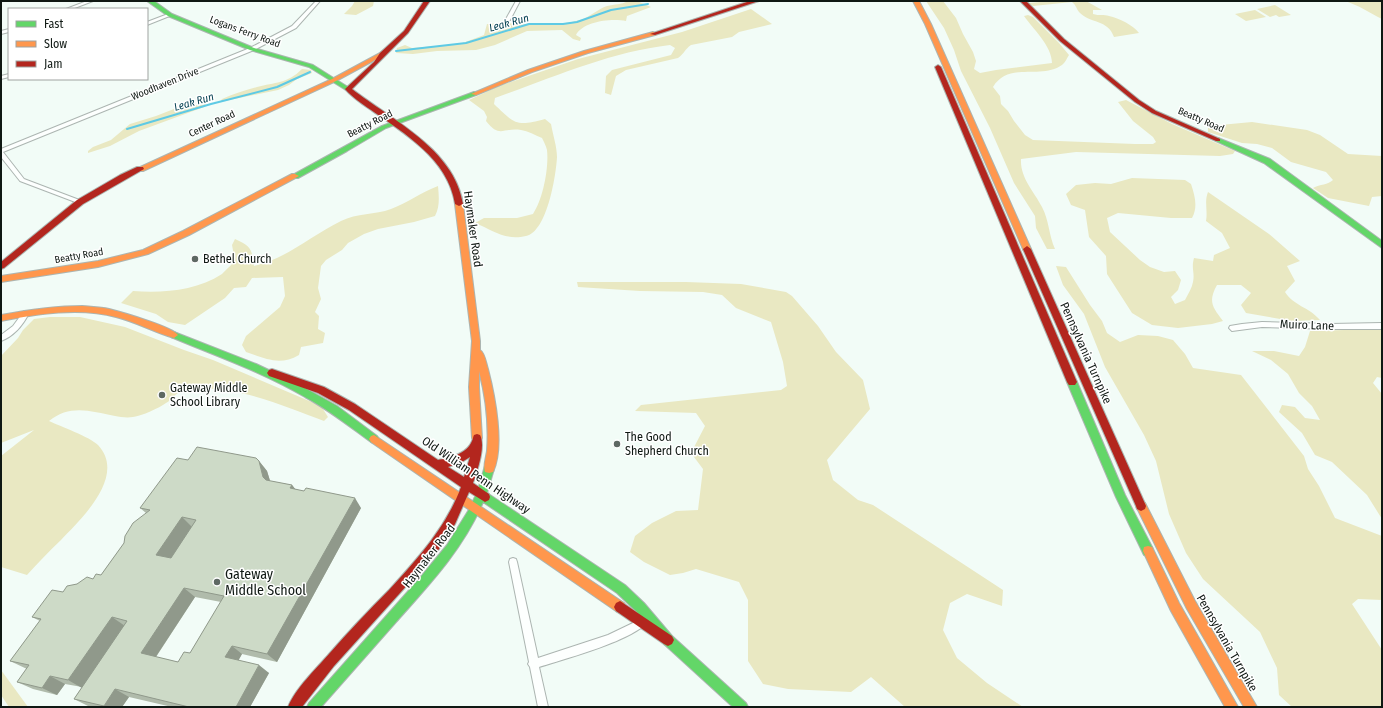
<svg xmlns="http://www.w3.org/2000/svg" width="1383" height="708" viewBox="0 0 1383 708" font-family="'Fira Sans Condensed',sans-serif">
  <rect width="100%" height="100%" fill="#f2fcf7"/>
  <g fill="#e9e8c2">
    <path d="M355 1H374L373 6 356 15 344 14 352 6Z"/>
    <path d="M628 1H637L651 7 627 16 626 21C612 18 583 21 576 35L581 38 580 41 573 39 562 30 527 31 495 45 476 50 437 51 413 54 396 53 397 48 405 45 412 48 460 44 484 35 487 24C515 21 554 28 580 20 590 17 598 9 607 6 615 4 621 5 628 1Z"/>
    <path d="M926 1H943L956 18 963 34 973 52 976 61 974 69 980 73 996 70 1052 63C1052 46 1033 29 1024 16L1028 15 1033 17 1059 43 1069 55C1067 58 1065 63 1062 65 1041 80 1009 61 993 87L1000 96 1001 104 1008 111 1014 121 1025 135 1033 140 1135 144H1153L1156 142 1153 137 1133 121 1118 102 1126 100 1172 124 1235 151 1233 154 1220 156 1076 152 1021 159C1020 178 1034 191 1042 207 1049 220 1049 236 1055 249H1047L1036 228 1035 216 1014 183 990 128 961 71 954 50 944 28Z"/>
    <path d="M1051 1H1086L1102 10H1093V14C1099 16 1104 14 1109 16 1119 18 1133 25 1139 33L1114 37C1108 19 1090 24 1079 12 1076 8 1076 5 1072 2L1033 6 1028 3Z"/>
    <path d="M1345 1H1382V19C1370 13 1358 5 1345 1Z"/>
    <path d="M1275 5 1291 15 1279 17 1276 15 1270 17 1257 9Z"/>
    <path d="M751 9 772 24 739 32 732 37 691 45C685 49 684 54 678 58L626 70 616 76 611 95 605 93 606 76 612 70 671 55 675 48 670 45C609 52 552 78 495 98L494 104C515 124 516 127 545 119L551 124C553 135 557 147 557 157 556 176 547 232 526 236 505 241 493 230 475 223L484 218H517L533 214C543 199 549 168 547 150 546 146 544 142 542 138 535 135 528 131 521 130 503 127 500 139 486 121L487 117 484 111 469 100 499 86 578 59 682 32Z"/>
    <path d="M1255 10 1266 17 1246 21 1235 14Z"/>
    <path d="M302 69 311 70 312 73 297 79 289 85 278 90 220 102 222 99C233 94 245 90 257 87 275 82 287 84 302 69Z"/>
    <path d="M206 104 204 107 139 131 110 146 88 153V151L93 147 111 140 130 124 156 116 179 107Z"/>
    <path d="M1252 122 1307 130 1320 135 1348 154 1382 156V196L1372 197 1369 206 1328 198 1313 188C1320 184 1328 185 1333 180L1326 172 1291 162 1272 148 1257 144 1242 143 1208 132V128L1220 125Z"/>
    <path d="M1132 178 1185 180 1191 184C1195 196 1198 207 1192 218H1171L1118 213 1107 218 1110 232 1140 260 1150 267 1164 272 1175 271 1181 280 1178 290 1171 297 1175 304 1185 300C1188 294 1192 288 1193 282 1195 273 1191 268 1194 258L1213 261 1214 255 1230 248 1222 233 1206 221C1208 210 1204 202 1208 192L1269 234 1300 261 1287 266 1295 281 1285 292C1294 306 1309 307 1320 320L1292 321 1246 313 1241 305 1251 293 1241 285H1217C1208 301 1212 307 1223 321L1212 324 1178 328 1152 325 1132 313 1107 274 1106 256 1089 237 1085 210 1071 205 1066 194 1076 185 1095 183 1111 184Z"/>
    <path d="M438 186C439 197 440 206 435 216L414 222 378 229 364 234 348 243 342 250 326 260 321 266 318 288 321 299 315 312 319 316 318 329 325 333 323 343 301 347 299 355C280 366 266 359 246 352L242 345 246 336 280 307 285 296 283 277 252 278 246 287 234 288 225 298 185 325 168 322 156 314 121 303 133 291C163 293 196 291 222 274 226 270 231 265 235 261L232 245 235 239C251 246 252 249 254 266 286 259 312 235 341 221 357 213 375 215 391 209 407 203 422 192 438 186Z"/>
    <path d="M1056 266 1066 267 1090 305 1102 321 1107 333 1120 342 1138 335 1158 336 1173 340 1185 354 1193 368 1241 375 1304 456 1308 469 1319 486 1335 518 1382 536V600L1358 599 1352 604 1382 650V707H1292L1279 695 1277 668 1260 632 1203 579 1186 553 1169 514 1156 461 1144 435 1105 367 1084 314 1063 285Z"/>
    <path d="M577 282H686L741 284 786 292 792 296 818 326 836 352 863 380 870 409 827 460 833 480 858 500 873 505 1003 590 1002 606 967 594 950 603 943 630 957 658 987 683 1023 707H905L871 677 851 692 788 689 763 684 748 661V600L739 582 696 569 683 573 670 575 644 562 630 552 635 536 652 523 676 511 698 510 703 469 691 453 705 426 696 413 635 411 641 405 762 392 781 390 787 386 783 362 771 322 736 308 722 295 703 292 640 291 578 287Z"/>
    <path d="M50 317H80L125 327 184 350 213 360 321 406 328 417 324 421C283 406 224 379 180 392 174 394 172 400 166 403 159 408 142 416 133 417 127 418 120 417 115 416 90 411 70 404 49 421 60 426 90 437 98 445 127 476 81 519 61 540 49 551 38 563 27 575L1 567V456L34 430 1 443V356L18 338 23 330 34 319Z"/>
    <path d="M1344 330H1382V378L1377 377 1373 383 1382 394V519L1367 495 1332 462 1315 455 1302 433 1279 412 1282 405 1295 407 1305 418 1320 420 1312 406 1299 393 1288 374 1271 360 1252 351H1274L1299 356 1305 347 1310 331Z"/>
    <path d="M1 670 28 707H9L1 695Z"/>
  </g>
  <g fill="none" stroke-linecap="round" stroke-linejoin="round">
    <g stroke="#5ecae5" stroke-width="2">
      <path d="M396 51 466 43 529 24H563L577 22 611 10 648 4"/>
      <path d="M127 129 211 104 277 87 310 72"/>
    </g>
    <defs>
      <g id="street">
        <path d="M87 1H93L72 9H66Z"/>
        <path d="M316 1H320L296 28 254 50 3 152 24 179 82 201V203H78L20 181 1 157V149L250 48 292 26Z"/>
        <path d="M516 1H520L510 20H506V19Z"/>
        <path d="M168 14 172 15 147 25V22Z"/>
        <path d="M9 29V32L1 34V31Z"/>
        <path d="M9 74V77L1 79V76Z"/>
        <path d="M24 311H26L29 313C23 325 14 336 1 341V335L13 326Z"/>
        <path d="M1262 322 1331 324 1382 323V329H1331L1262 327 1232 331 1229 328 1230 326 1242 324Z"/>
        <path d="M513 558 516 559 517 562 538 658 608 635 633 623 644 615 647 616 649 619C640 639 561 660 539 667L548 707H538L530 667 528 664 529 662 509 562 510 559Z"/>
      </g>
      <g id="fast">
        <path d="M147 1H154L172 14 254 48 313 65 351 89 346 90 309 67 250 50 168 16Z"/>
        <path d="M474 92 476 93V95L386 128 347 151 298 178H295L291 176 382 126Z"/>
        <path d="M1218 138 1270 159 1382 241V248L1264 163 1216 141V139Z"/>
        <path d="M174 332 256 364 294 382 337 406 377 436 379 439 377 442 374 443 371 442C349 426 329 410 305 397 263 372 216 356 171 337L170 335Z"/>
        <path d="M1072 378 1075 379 1077 382 1125 495 1152 547 1153 551 1152 555 1148 556 1144 555 1116 497 1067 382 1069 379Z"/>
        <path d="M489 465 493 466 494 469 487 493 625 585 644 603 672 636 746 703 748 707H733L664 644 636 611 617 593 483 502C464 548 429 585 396 622 371 650 346 679 321 707H307L309 703 419 579 447 545 470 508 478 490 484 469 485 466Z"/>
      </g>
      <g id="slow">
        <path d="M913 1H919L931 24 1031 249 1030 251H1024L1023 249 925 24Z"/>
        <path d="M653 32 656 34 655 35 588 53 532 72 476 95 471 94 528 70 584 51Z"/>
        <path d="M382 52 384 53V55L336 81 143 171H137L136 169 332 79Z"/>
        <path d="M292 174H295L299 176 189 235 148 254 98 267 1 282V276L98 261 143 250 183 231Z"/>
        <path d="M456 202H459L463 204 480 341V350C485 353 486 363 488 369 495 396 505 447 493 472L489 473 485 472C483 466 486 458 487 451 489 424 486 398 479 371V387L482 438 480 441 477 442 474 441 472 438 469 387 472 341 455 204Z"/>
        <path d="M82 306C91 307 100 307 109 309 121 312 173 327 178 335L174 338C154 332 136 322 116 317 79 307 38 314 1 321V315C28 310 54 306 82 306Z"/>
        <path d="M374 435 624 603 626 607 624 611 620 613 616 611 371 442 369 439 371 436Z"/>
        <path d="M1141 501 1145 503 1195 601 1257 707H1244L1187 609 1136 506 1137 503Z"/>
        <path d="M1148 546 1152 547 1179 603 1238 707H1225L1171 611 1143 551 1144 547Z"/>
      </g>
      <g id="jam">
        <path d="M424 1H430L408 33 352 89C392 120 454 149 463 204L459 206 455 204C448 159 405 134 371 110 362 104 352 97 345 89L374 62 380 53 404 31Z"/>
        <path d="M750 1H759L655 35 650 34Z"/>
        <path d="M1020 1H1026L1064 39 1139 100 1156 111 1220 139V141H1216L1152 113 1135 102 1060 41Z"/>
        <path d="M938 65 941 67 1077 382 1075 385H1069L1067 382 935 67Z"/>
        <path d="M137 167H143L144 169 83 204 4 268 1 269V262L77 200 120 175Z"/>
        <path d="M1027 246 1031 249 1146 506 1145 509 1141 511 1137 509 1136 506 1023 249Z"/>
        <path d="M272 369 324 387 355 404 438 460C449 458 467 454 472 441 473 439 473 437 474 435L477 434 480 435C486 446 477 472 473 483L489 494 490 497 489 500 485 502 469 492 455 524 437 552 334 666 302 707H288C295 689 316 669 329 654 348 632 368 611 389 590 418 558 446 528 461 487L349 410 318 393 269 376 267 373 269 370ZM470 457 464 477 448 467 462 462Z"/>
        <path d="M620 601 672 636 674 640 672 644 668 646 664 644 616 611 614 607 616 603Z"/>
      </g>
    </defs>
    <use href="#street" stroke="#acb5b1" stroke-width="2"/>
    <use href="#fast" stroke="#acb5b1" stroke-width="2"/>
    <use href="#slow" stroke="#acb5b1" stroke-width="2"/>
    <use href="#jam" stroke="#acb5b1" stroke-width="2"/>
    <use href="#street" fill="#fdfffe" fill-rule="evenodd"/>
    <use href="#fast" fill="#63d668" fill-rule="evenodd"/>
    <use href="#slow" fill="#ff974d" fill-rule="evenodd"/>
    <use href="#jam" fill="#b3261e" fill-rule="evenodd"/>
  </g>
  <path fill="#b0bbab" fill-rule="evenodd" d="M188 460 259 461 267 471 270 481 292 485 295 489 361 508 277 662 242 654 238 660 269 673 250 707H172L129 697 122 707H92L88 706 74 699 82 687 65 684 57 695 33 689 17 682 27 669 10 661 40 621 32 617 63 592 77 584 93 579 101 575 146 513 140 508ZM195 597 221 602 190 653 178 662 156 657Z"/>
  <g fill="#90998b">
    <path d="M259 461 267 471 272 487 263 477Z"/>
    <path d="M292 485 300 495 290 488Z"/>
    <path d="M355 498 361 508 277 662 267 654Z"/>
    <path d="M182 517 192 527 167 564 156 555Z"/>
    <path d="M184 588 195 597 153 661 141 653Z"/>
    <path d="M112 617 125 626 82 688 68 680Z"/>
    <path d="M232 646 242 654 236 665 225 657Z"/>
    <path d="M259 665 269 673 250 707H236Z"/>
    <path d="M50 676 65 684 57 695 42 688Z"/>
    <path d="M115 689 129 697 122 707H105L104 706Z"/>
  </g>
  <path fill="#cddac7" stroke="#90998b" fill-rule="evenodd" d="M197 447 256 458 259 461 263 477 266 480 292 485 290 488 304 491 306 488 355 498 267 654 232 646 225 657 259 665 236 707H189L115 689 104 706 74 699 127 621 112 617 68 680 50 676 42 688 17 682 29 665 10 661 41 619 32 617 52 590 63 592 67 586 77 584 87 577 93 579 96 574 101 575 124 543 125 536 133 523 150 510 140 508 177 458 188 460ZM182 517 196 520 171 558 156 555ZM184 588 224 596 190 653 184 652 178 662 141 653Z"/>
  <g fill="#5e6863" stroke="#fff" stroke-width="1.5">
    <circle cx="195" cy="259" r="4"/>
    <circle cx="162" cy="395" r="4"/>
    <circle cx="617" cy="444" r="4"/>
    <circle cx="217" cy="582" r="4"/>
  </g>
  <g text-anchor="middle" dominant-baseline="central" stroke-width="3" stroke-linejoin="round" paint-order="stroke">
    <g font-size="10" fill="#0f1813" stroke="#fff">
      <text transform="translate(245 32) rotate(20)">Logans Ferry Road</text>
      <text transform="translate(165 84) rotate(-22)">Woodhaven Drive</text>
      <text transform="translate(1201 120) rotate(23)">Beatty Road</text>
      <text transform="translate(212 124) rotate(-25)">Center Road</text>
      <text transform="translate(370 124) rotate(-27)">Beatty Road</text>
      <text transform="translate(79 256) rotate(-10)">Beatty Road</text>
    </g>
    <g font-size="11" font-style="italic" fill="#044152" stroke="#fff">
      <text transform="translate(509 23) rotate(-15)">Leak Run</text>
      <text transform="translate(194 102) rotate(-16)">Leak Run</text>
    </g>
    <g font-size="12" fill="#0f1813" stroke="#fff">
      <text transform="translate(473 229) rotate(82)">Haymaker Road</text>
      <text transform="translate(1307 325) rotate(2)">Muiro Lane</text>
      <text transform="translate(1086 353) rotate(66)">Pennsylvania Turnpike</text>
      <text transform="translate(476 475) rotate(34)">Old William Penn Highway</text>
      <text transform="translate(429 556) rotate(-52)">Haymaker Road</text>
      <text transform="translate(1227 643) rotate(60)">Pennsylvania Turnpike</text>
    </g>
    <g font-size="12" fill="#0f1813" stroke="#fff" text-anchor="start">
      <text x="203" y="259">Bethel Church</text>
      <text x="170" y="388">Gateway Middle<tspan x="170" dy="14">School Library</tspan></text>
      <text x="625" y="437">The Good<tspan x="625" dy="14">Shepherd Church</tspan></text>
    </g>
    <g font-size="14" fill="#0f1813" stroke="#fff" text-anchor="start">
      <text x="225" y="574">Gateway<tspan x="225" dy="16">Middle School</tspan></text>
    </g>
  </g>
  <rect width="1383" height="708" fill="none" stroke="#0f1813" stroke-width="4"/>
  <rect x="8" y="8" width="140" height="72" fill="#ffffff" stroke="#9fa3a1"/>
  <rect x="16" y="21" width="20" height="6" fill="#63d668" stroke="#9fa3a1"/>
  <text x="44" y="28" font-size="12" fill="#0f1813">Fast</text>
  <rect x="16" y="41" width="20" height="6" fill="#ff974d" stroke="#9fa3a1"/>
  <text x="44" y="48" font-size="12" fill="#0f1813">Slow</text>
  <rect x="16" y="61" width="20" height="6" fill="#b3261e" stroke="#9fa3a1"/>
  <text x="44" y="68" font-size="12" fill="#0f1813">Jam</text>
</svg>
